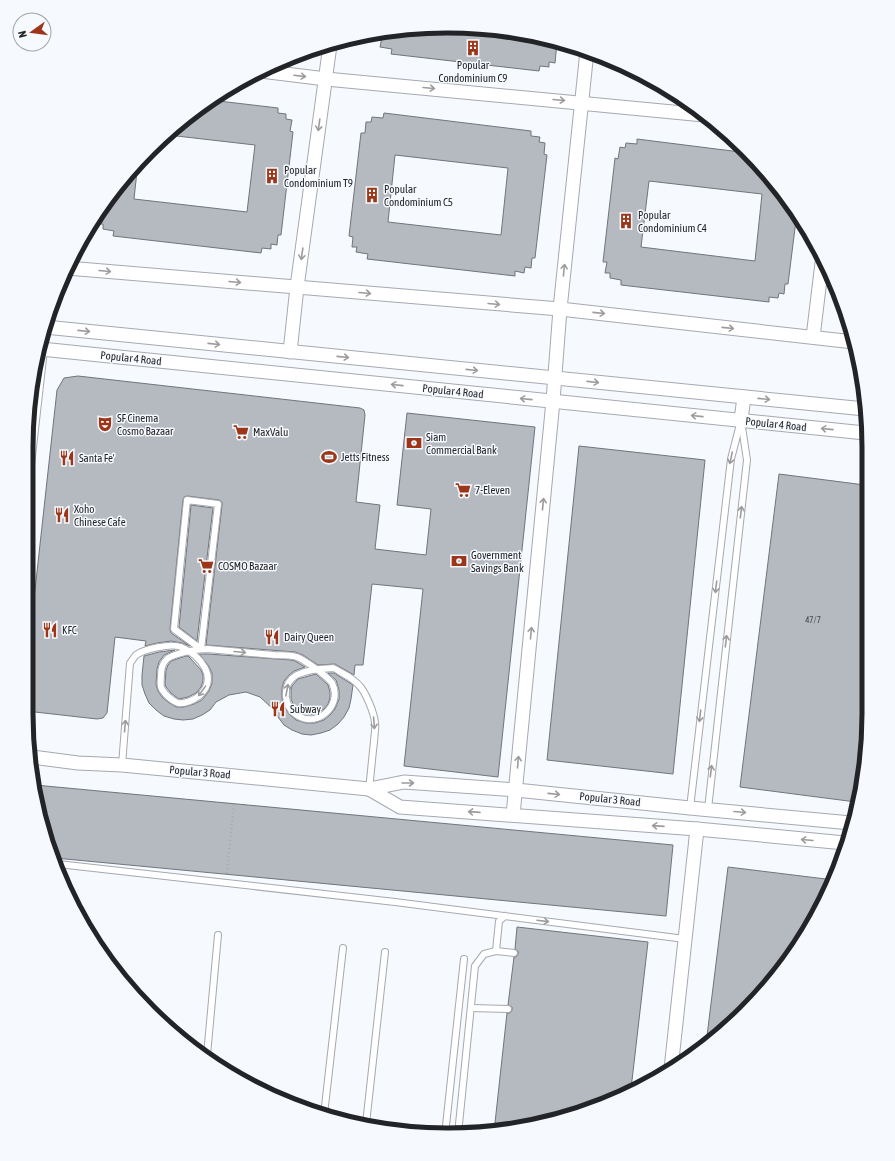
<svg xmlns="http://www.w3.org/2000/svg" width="895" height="1161" viewBox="0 0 895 1161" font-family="'Asap Condensed',sans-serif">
  <rect width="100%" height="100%" fill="#f6f9fe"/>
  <g fill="#b5b9c0" stroke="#70747b" fill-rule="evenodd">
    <path d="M448 26 530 34 557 42 555 63 549 62V67L540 66 539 71 391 54 392 49 380 47 383 32Z"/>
    <path d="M210 100 278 108V113L286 114V119L292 120 290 131 293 132 281 235H278L277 245 271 244V249L262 248 261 253 113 236 114 231 103 229V224H98L99 213 113 191 138 162 134 199 247 212 255 145 168 135Z"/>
    <path d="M384 113 531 131V136L540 137 539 142 545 143 544 154 547 155 535 258H532L531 268 525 267 524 273 515 271V276L367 259 368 254 356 252 357 247H352L353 237 349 236 361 133H365L366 122H371L372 117 383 118ZM395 155 508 168 501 235 388 222Z"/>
    <path d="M637 139 748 153 797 212 788 284H785L784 294 779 293 778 298 769 297V302L621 285V280L610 278V273H605L607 262H603L615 158 618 159 620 147 625 148 626 143 637 144ZM649 181 762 194 755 261 641 247Z"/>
    <path d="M78 376 360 408 364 410 365 415 356 502 380 505 375 549 426 555 431 509 397 505 407 413 535 427 498 777 404 766 423 589 372 584 363 665H355L354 675 335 664 318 665 303 655 295 652 206 645 222 505V502L219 500 187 496 184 497 183 500 170 629 171 633 190 646 182 643 171 641 157 643 145 646 146 641 115 637 107 713 103 718 97 719 26 711V672L57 390 64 378Z"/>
    <path d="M579 446 705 460 673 774 547 760Z"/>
    <path d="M779 474 865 485V755L862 781 856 802 740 787Z"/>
    <path d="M191 505 213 508 197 641 179 627Z"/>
    <path d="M175 650 164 655 159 662 157 669 156 684 158 691 162 697 168 702 176 707H184L194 704 202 700 209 691 212 683V673L208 665 199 654H208L291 660 295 661 305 667 294 671 289 675 284 681 282 688V698L284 707 290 715 296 720 306 723H315L324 720 330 715 335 709 339 699V690L336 680 328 673H334L353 685 351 699 349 708 344 717 338 724 330 730 321 733 311 735 302 734 292 730 284 725 278 717 273 709 260 697 246 692 229 695 216 702 210 710 202 715 193 719 183 720 174 719 164 716 156 710 149 703 145 694 142 685V675L144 656 159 652Z"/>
    <path d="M186 656H188L191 659 201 670 203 675V681L201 687 196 693 188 697 179 699 171 693 166 687 165 684 166 670 168 665 171 661Z"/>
    <path d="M316 674 328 685 330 692V698L328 704 324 709 319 712 313 714H307L298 711 294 706 291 699V690L292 686 298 679Z"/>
    <path d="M35 785 673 845 666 916 55 858 40 823Z"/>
    <path d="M728 867 834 880 798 947 745 1012 706 1044Z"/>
    <path d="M517 927 648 942 631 1089 583 1113 503 1131 494 1132 507 1013H510L512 1010V1007L508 1005 514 957H516L518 954V951L515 949Z"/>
  </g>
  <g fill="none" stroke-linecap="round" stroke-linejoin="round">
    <defs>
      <g id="service">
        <path d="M187 500 218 504 201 649 174 629Z"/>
        <path d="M122 765 130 663C132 661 134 657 136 655 144 649 171 643 181 647 199 655 220 677 199 696 194 700 185 704 178 703 172 701 163 693 161 687 160 683 161 678 161 674 161 668 162 664 167 659 172 655 179 654 185 652 193 650 200 649 208 649 230 651 252 653 274 655 281 655 291 655 297 657 306 661 327 676 332 683 343 704 319 728 298 716 291 712 287 705 286 697 284 675 303 671 320 669 324 669 329 668 333 668 336 669 339 671 342 673 360 682 365 691 372 710 373 714 375 718 375 723 376 729 374 736 374 742 372 758 371 773 369 789"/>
        <path d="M690 808 731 459 740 424"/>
        <path d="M708 809 747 460 741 420"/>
        <path d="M58 864 395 902 685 939"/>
        <path d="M496 951 499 921 505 916"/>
        <path d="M471 1008 508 1009"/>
        <path d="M207 1055 218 935"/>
        <path d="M324 1115 343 948"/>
        <path d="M366 1124 385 952"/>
        <path d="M458 1134 475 966 484 954 496 951 514 953"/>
        <path d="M445 1135 464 959"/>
      </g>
      <g id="minor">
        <path d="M261 71 326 79 704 115"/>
        <path d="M67 268 560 309 854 342"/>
        <path d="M45 327 865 409"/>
        <path d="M813 337 822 263"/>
        <path d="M41 349 865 433"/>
        <path d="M290 352 297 287 330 45"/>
        <path d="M741 420 744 397"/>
        <path d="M27 469 40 354"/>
        <path d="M32 757 78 763 122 765 369 789 404 782 516 790 690 808 851 823"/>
        <path d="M369 789 400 807 697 829 845 843"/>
        <path d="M513 815 553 401 560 309 587 51"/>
        <path d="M671 1069 697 829"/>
      </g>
    </defs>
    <use href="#service" stroke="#a5a9b0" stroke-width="8"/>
    <use href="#minor" stroke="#a5a9b0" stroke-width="15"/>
    <path stroke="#a8abaf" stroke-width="2.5" stroke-dasharray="1 3" stroke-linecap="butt" d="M227 873 234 804"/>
    <use href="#service" stroke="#fff" stroke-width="6"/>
    <use href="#minor" stroke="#fff" stroke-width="13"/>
  </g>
  <defs><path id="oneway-shaft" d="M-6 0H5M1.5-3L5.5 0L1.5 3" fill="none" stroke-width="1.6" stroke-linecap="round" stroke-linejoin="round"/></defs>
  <g stroke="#9c9c9e">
    <use href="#oneway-shaft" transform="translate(300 76) rotate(7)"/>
    <use href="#oneway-shaft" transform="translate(429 88) rotate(5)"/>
    <use href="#oneway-shaft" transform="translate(559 100) rotate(5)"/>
    <use href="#oneway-shaft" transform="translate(319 125) rotate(98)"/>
    <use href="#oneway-shaft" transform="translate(302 254) rotate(98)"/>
    <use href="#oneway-shaft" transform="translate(564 270) rotate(-84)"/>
    <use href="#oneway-shaft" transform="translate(105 271) rotate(5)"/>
    <use href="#oneway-shaft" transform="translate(235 282) rotate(5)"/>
    <use href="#oneway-shaft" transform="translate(365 293) rotate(5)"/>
    <use href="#oneway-shaft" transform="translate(494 304) rotate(5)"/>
    <use href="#oneway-shaft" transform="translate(599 313) rotate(6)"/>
    <use href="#oneway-shaft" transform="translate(728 328) rotate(6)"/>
    <use href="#oneway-shaft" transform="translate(84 331) rotate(6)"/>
    <use href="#oneway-shaft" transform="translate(214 344) rotate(6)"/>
    <use href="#oneway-shaft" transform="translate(343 357) rotate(6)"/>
    <use href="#oneway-shaft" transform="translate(472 370) rotate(6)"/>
    <use href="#oneway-shaft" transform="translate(593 382) rotate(6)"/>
    <use href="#oneway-shaft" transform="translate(397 385) rotate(-174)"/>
    <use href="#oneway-shaft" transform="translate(526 399) rotate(-174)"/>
    <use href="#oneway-shaft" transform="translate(764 399) rotate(6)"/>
    <use href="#oneway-shaft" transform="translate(697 416) rotate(-174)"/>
    <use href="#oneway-shaft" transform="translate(827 429) rotate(-174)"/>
    <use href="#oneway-shaft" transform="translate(731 458) rotate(102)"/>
    <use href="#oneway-shaft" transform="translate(543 504) rotate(-85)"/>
    <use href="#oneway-shaft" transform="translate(741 512) rotate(-83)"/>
    <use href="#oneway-shaft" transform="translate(716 587) rotate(97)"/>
    <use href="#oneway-shaft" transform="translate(531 633) rotate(-85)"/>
    <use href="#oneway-shaft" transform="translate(726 641) rotate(-83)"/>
    <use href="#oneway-shaft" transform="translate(240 652) rotate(5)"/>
    <use href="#oneway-shaft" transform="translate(287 690) rotate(-79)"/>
    <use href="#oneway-shaft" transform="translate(202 691) rotate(126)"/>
    <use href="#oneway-shaft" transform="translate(700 716) rotate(97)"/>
    <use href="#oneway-shaft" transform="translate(374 723) rotate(86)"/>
    <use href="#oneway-shaft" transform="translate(125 726) rotate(-85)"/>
    <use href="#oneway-shaft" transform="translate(518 762) rotate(-85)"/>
    <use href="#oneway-shaft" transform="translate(711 771) rotate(-83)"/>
    <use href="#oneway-shaft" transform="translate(408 783)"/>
    <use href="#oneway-shaft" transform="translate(554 794) rotate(6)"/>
    <use href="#oneway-shaft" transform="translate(474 812) rotate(-176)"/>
    <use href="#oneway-shaft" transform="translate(740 812) rotate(5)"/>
    <use href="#oneway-shaft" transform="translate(658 826) rotate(-176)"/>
    <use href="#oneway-shaft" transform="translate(807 840) rotate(-175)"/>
    <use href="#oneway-shaft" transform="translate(543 921) rotate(7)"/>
  </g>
  <defs>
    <symbol id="building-bare" viewBox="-9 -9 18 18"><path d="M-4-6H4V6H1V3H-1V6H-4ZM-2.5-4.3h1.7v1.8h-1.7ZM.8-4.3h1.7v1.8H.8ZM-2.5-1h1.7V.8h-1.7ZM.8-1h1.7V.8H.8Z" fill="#9d3618" stroke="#f6f9fe" stroke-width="2.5" paint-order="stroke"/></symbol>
    <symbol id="theatre-bare" viewBox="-9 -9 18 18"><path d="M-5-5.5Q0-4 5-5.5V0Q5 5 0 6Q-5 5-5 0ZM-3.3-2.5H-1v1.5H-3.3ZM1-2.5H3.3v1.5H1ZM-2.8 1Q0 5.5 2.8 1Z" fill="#9d3618" stroke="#f6f9fe" stroke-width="2.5" paint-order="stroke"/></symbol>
    <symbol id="supermarket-bare" viewBox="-9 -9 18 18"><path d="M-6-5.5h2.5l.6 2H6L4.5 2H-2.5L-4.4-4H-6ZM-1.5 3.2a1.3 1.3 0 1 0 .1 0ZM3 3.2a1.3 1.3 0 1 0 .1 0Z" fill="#9d3618" stroke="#f6f9fe" stroke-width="2.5" paint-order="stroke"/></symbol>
    <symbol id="bank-bare" viewBox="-9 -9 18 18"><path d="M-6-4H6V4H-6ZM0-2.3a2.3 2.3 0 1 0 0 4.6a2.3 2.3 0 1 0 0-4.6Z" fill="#9d3618" stroke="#f6f9fe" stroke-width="2.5" paint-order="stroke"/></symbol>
    <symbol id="stadium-bare" viewBox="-9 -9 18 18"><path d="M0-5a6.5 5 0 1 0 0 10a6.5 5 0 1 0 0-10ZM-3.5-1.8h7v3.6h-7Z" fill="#9d3618" stroke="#f6f9fe" stroke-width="2.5" paint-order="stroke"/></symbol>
    <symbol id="restaurant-bare" viewBox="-9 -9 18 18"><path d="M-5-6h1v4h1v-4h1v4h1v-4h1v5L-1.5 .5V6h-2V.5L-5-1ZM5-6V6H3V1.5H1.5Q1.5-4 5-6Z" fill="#9d3618" stroke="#f6f9fe" stroke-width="2.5" paint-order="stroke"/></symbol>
  </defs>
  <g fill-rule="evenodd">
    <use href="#building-bare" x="462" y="37" width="22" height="22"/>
    <use href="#building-bare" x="261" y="165" width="22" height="22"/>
    <use href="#building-bare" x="361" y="184" width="22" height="22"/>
    <use href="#building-bare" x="615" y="210" width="22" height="22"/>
    <use href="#theatre-bare" x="94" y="413" width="22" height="22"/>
    <use href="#supermarket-bare" x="230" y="421" width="22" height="22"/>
    <use href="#bank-bare" x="403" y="432" width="22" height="22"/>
    <use href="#stadium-bare" x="318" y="446" width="22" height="22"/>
    <use href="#restaurant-bare" x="56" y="447" width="22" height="22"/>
    <use href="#supermarket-bare" x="452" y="479" width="22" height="22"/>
    <use href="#restaurant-bare" x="51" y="504" width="22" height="22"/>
    <use href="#bank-bare" x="448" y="550" width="22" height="22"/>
    <use href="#supermarket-bare" x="195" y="555" width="22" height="22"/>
    <use href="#restaurant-bare" x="39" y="619" width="22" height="22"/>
    <use href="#restaurant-bare" x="261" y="626" width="22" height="22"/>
    <use href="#restaurant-bare" x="267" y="698" width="22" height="22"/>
  </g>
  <g text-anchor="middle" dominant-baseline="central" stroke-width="3" stroke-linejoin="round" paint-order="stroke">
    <g font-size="9" fill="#48494d">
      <text x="813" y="620">47/7</text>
    </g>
    <g font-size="11" fill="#232427" stroke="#f6f9fe" text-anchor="start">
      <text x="473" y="65" text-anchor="middle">Popular<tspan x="473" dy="13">Condominium C9</tspan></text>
      <text x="284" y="170">Popular<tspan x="284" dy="13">Condominium T9</tspan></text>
      <text x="384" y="189">Popular<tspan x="384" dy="13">Condominium C5</tspan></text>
      <text x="638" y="215">Popular<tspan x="638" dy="13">Condominium C4</tspan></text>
      <text x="117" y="418">SF Cinema<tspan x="117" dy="13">Cosmo Bazaar</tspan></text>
      <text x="253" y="432">MaxValu</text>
      <text x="426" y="437">Siam<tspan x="426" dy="13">Commercial Bank</tspan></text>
      <text x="341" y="457">Jetts Fitness</text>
      <text x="79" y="458">Santa Fe'</text>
      <text x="475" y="490">7-Eleven</text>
      <text x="74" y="509">Xoho<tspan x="74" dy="13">Chinese Cafe</tspan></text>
      <text x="471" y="555">Government<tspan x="471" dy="13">Savings Bank</tspan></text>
      <text x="218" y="566">COSMO Bazaar</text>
      <text x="62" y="630">KFC</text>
      <text x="284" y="637">Dairy Queen</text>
      <text x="290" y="709">Subway</text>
    </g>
    <g font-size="11" fill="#232427" stroke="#f6f9fe">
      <text transform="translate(131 358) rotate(6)">Popular 4 Road</text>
      <text transform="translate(453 391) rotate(6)">Popular 4 Road</text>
      <text transform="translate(776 424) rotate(6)">Popular 4 Road</text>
      <text transform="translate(200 772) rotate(5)">Popular 3 Road</text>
      <text transform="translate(610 799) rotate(6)">Popular 3 Road</text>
    </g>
  </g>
  <path d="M0 0H895V1161H0ZM447 33H448A414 414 0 0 1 862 447V714A414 414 0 0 1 448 1128H447A414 414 0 0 1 33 714V447A414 414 0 0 1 447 33Z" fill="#f6f9fe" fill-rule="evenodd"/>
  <path fill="none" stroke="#232427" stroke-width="5" d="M447 33H448A414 414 0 0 1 862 447V714A414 414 0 0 1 448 1128H447A414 414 0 0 1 33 714V447A414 414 0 0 1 447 33Z"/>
  <g transform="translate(32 32) rotate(256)"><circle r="19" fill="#f6f9fe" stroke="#a2a4a8"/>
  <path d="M0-3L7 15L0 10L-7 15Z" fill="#9d3618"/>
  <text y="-6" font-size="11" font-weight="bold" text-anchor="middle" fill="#232427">N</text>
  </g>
</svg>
